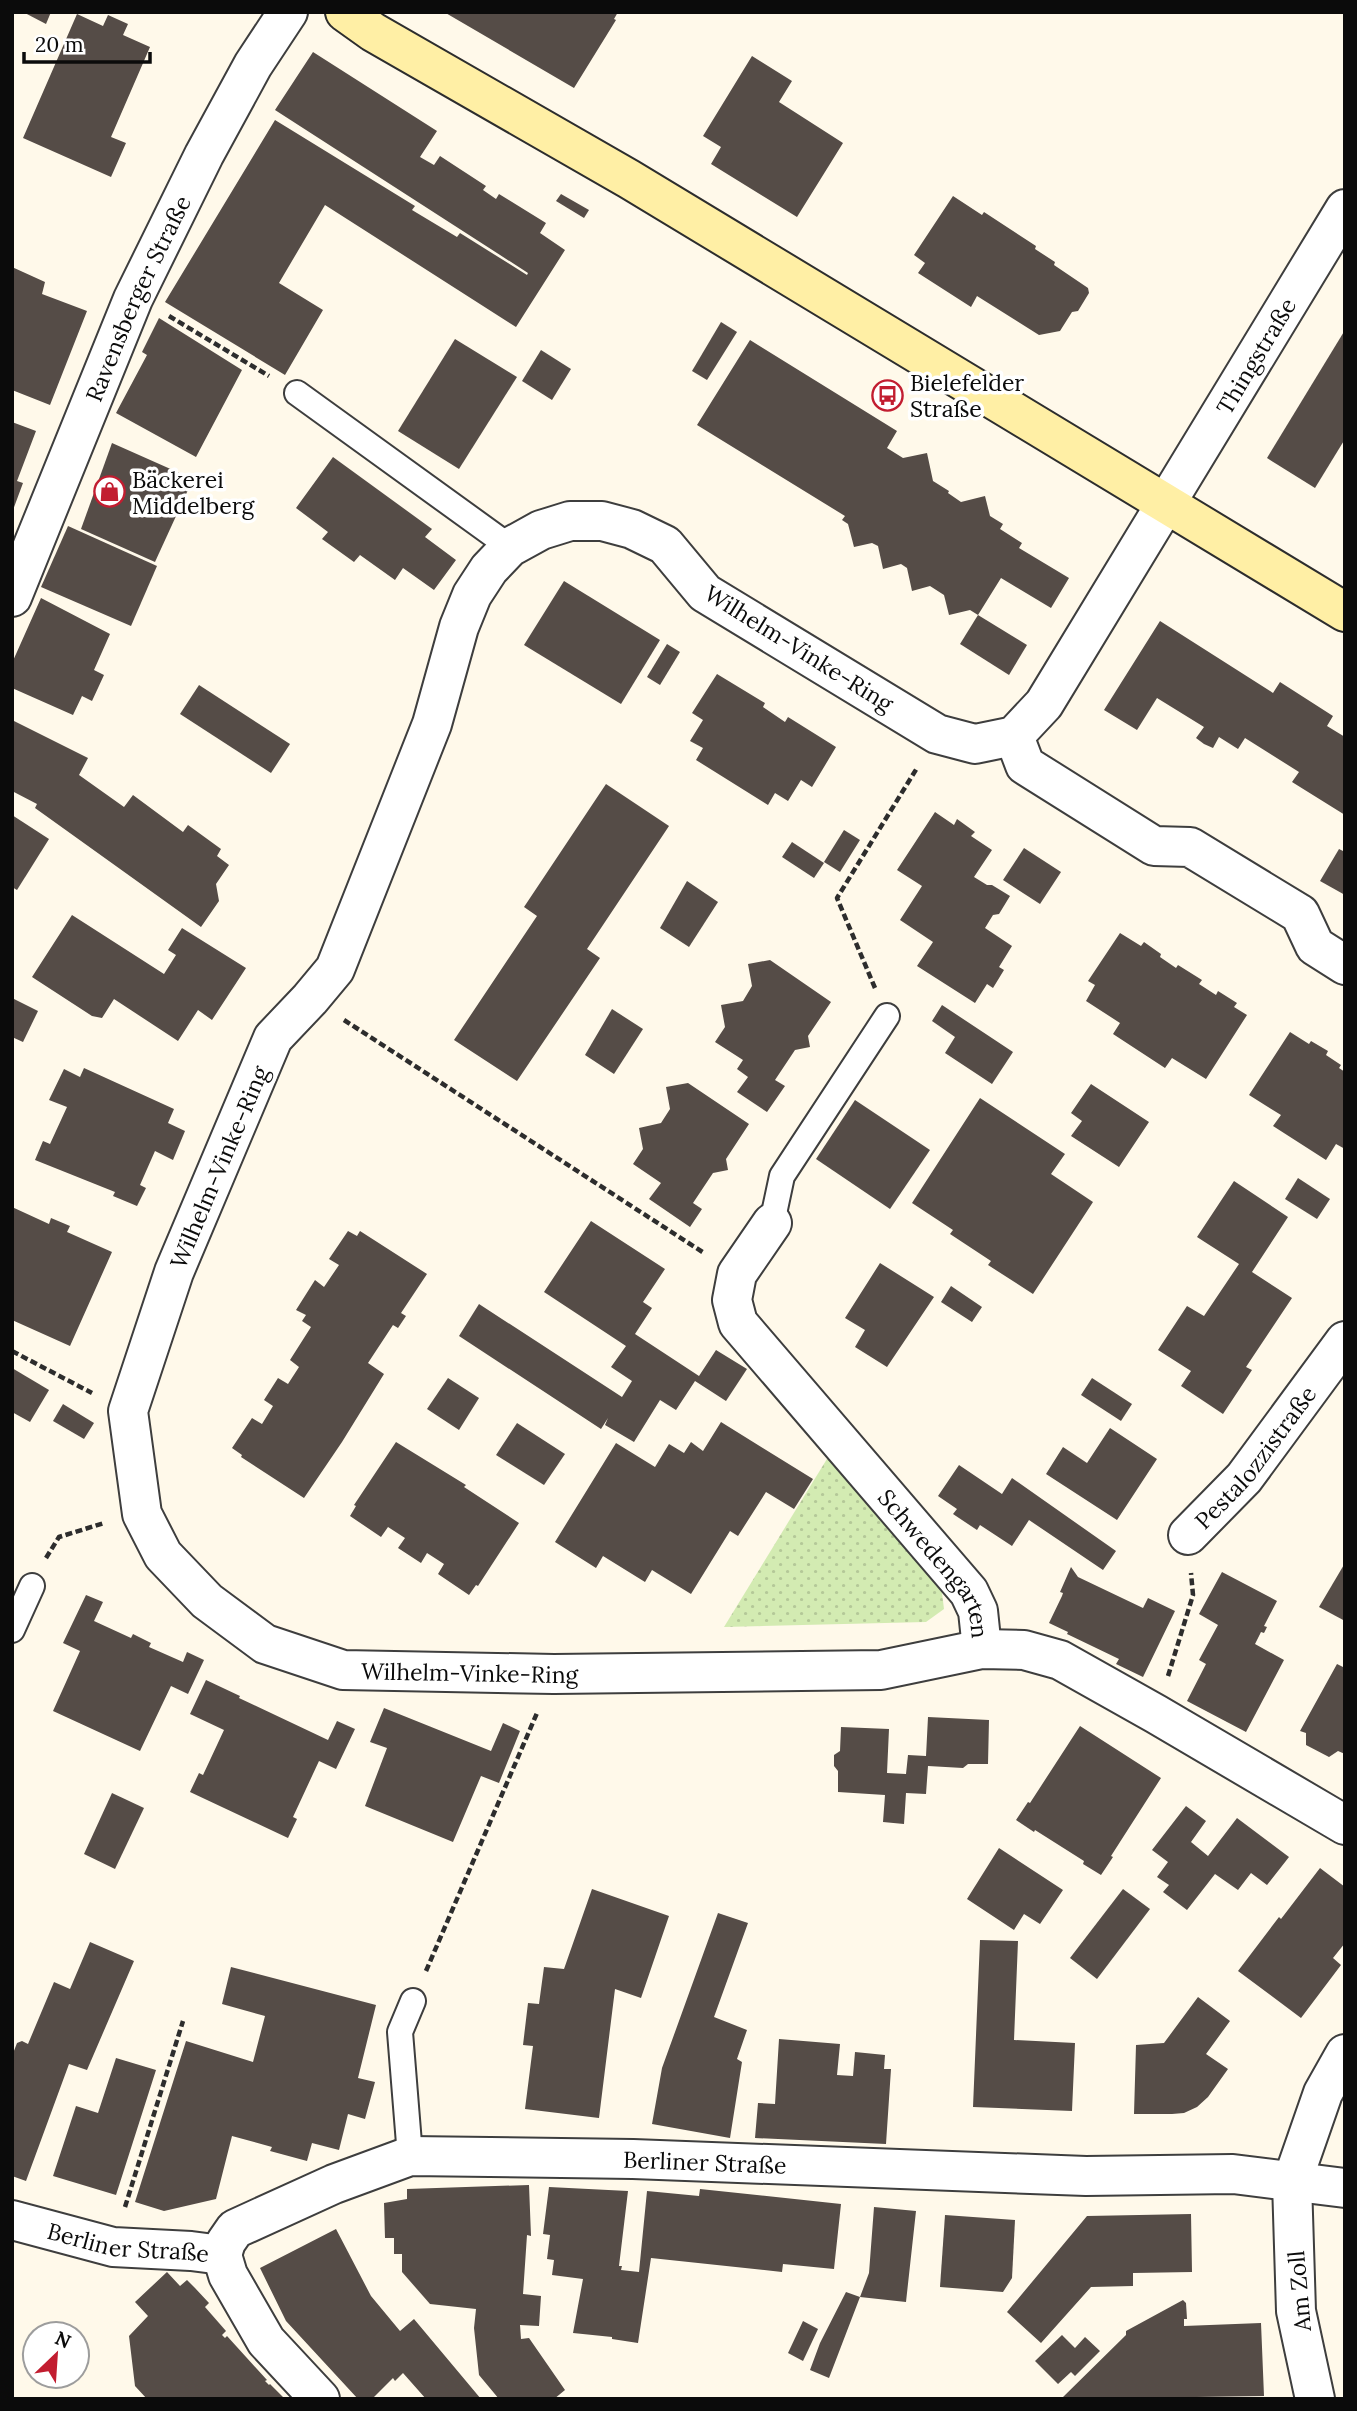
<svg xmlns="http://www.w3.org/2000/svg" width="1357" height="2411" viewBox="0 0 1357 2411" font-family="Lora,serif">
  <defs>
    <pattern id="grass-dots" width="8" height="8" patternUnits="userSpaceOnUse" patternTransform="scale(1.75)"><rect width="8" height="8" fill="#d3ebb2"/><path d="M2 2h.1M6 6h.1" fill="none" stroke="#b4c898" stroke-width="1.8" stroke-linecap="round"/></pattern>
  </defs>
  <rect width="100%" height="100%" fill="#fff9ea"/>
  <path fill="url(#grass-dots)" d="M830 1454 941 1585 944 1609 926 1622 724 1627Z"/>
  <g fill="#554c47">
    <path d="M23 12H51L46 24Z"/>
    <path d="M444 12H618L614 19 616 20 574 88Z"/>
    <path d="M77 14 103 26 108 15 128 24 123 35 150 47 111 137 126 143 111 177 23 138Z"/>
    <path d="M313 52 437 131 420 157 434 165 440 156 486 186 483 190 496 199 499 194 546 223 540 233 565 250 516 327 325 205 279 283 323 310 285 375 165 302 275 120 415 206 412 210 457 237 460 233 527 275 528 273 275 110Z"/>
    <path d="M752 56 792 81 779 102 843 143 797 217 711 164 721 147 703 136Z"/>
    <path d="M561 194 589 210 584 218 556 201Z"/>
    <path d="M953 196 982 215 984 212 1036 246 1035 249 1055 262 1054 265 1088 288 1089 293 1078 311 1072 312 1060 331 1039 335 977 296 971 307 918 273 925 263 914 255Z"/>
    <path d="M12 267 45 282 42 294 87 311 50 405 12 390Z"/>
    <path d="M159 318 242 370 196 457 116 413 147 355 142 352Z"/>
    <path d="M721 322 737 332 707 380 692 371Z"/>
    <path d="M1345 330V439L1315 488 1267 458Z"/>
    <path d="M455 339 517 377 459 469 398 431Z"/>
    <path d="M750 340 897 431 887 448 903 458 927 453 933 481 949 491 948 493 961 502 985 496 990 516 1003 524 1000 529 1022 543 1019 548 1069 578 1051 608 1001 578 978 615 970 610 949 615 944 595 930 586 912 591 907 568 901 564 883 569 878 546 872 543 854 547 848 524 842 520 845 516 697 425Z"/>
    <path d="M541 350 571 369 552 400 522 381Z"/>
    <path d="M12 422 36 431 17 481 23 483 13 510Z"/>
    <path d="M112 443 193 479 155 562 81 529Z"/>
    <path d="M333 457 432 529 425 537 456 560 434 590 403 568 395 580 360 555 354 562 322 539 328 532 296 508Z"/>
    <path d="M68 526 157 566 131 626 41 587Z"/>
    <path d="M564 581 660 640 621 704 524 645Z"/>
    <path d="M41 598 110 634 94 670 104 675 92 701 82 696 73 715 12 688V663Z"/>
    <path d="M978 615 1027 645 1009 675 960 644Z"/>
    <path d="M1160 621 1273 693 1280 682 1333 716 1327 726 1345 737V815L1292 782 1299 772 1245 738 1238 749 1219 737 1213 748 1204 744 1196 738 1204 727 1157 698 1137 730 1104 710Z"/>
    <path d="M667 644 680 652 660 685 647 677Z"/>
    <path d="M717 674 765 703 763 707 785 722 788 717 836 747 812 787 801 780 788 801 775 793 768 805 696 760 703 748 690 741 703 720 692 713Z"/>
    <path d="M199 685 290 744 271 773 180 714Z"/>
    <path d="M12 720 88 758 79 775 124 807 133 795 183 832 188 825 221 849 217 856 229 865 216 884 219 901 201 927 35 808 37 804 12 791Z"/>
    <path d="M606 784 669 826 587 949 600 958 517 1081 454 1040 537 916 524 907Z"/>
    <path d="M935 812 954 825 957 819 975 832 971 836 992 850 974 877 987 885H992L1010 896 999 914 993 915 985 928 1012 946 999 967 1004 970 993 988 987 984 975 1003 917 966 933 942 900 920 922 886 897 870Z"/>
    <path d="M12 815 49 839 17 890 12 887Z"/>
    <path d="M844 830 860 840 840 872 824 862Z"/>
    <path d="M792 842 824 863 814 878 782 857Z"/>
    <path d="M1024 848 1061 872 1040 904 1003 880Z"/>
    <path d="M1339 849 1345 852V895L1320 881Z"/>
    <path d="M687 881 718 902 689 947 660 928Z"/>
    <path d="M72 915 164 974 176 955 168 950 182 928 246 968 212 1020 198 1010 178 1041 114 999 102 1018 92 1016 32 977Z"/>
    <path d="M1120 933 1141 946 1144 942 1161 954 1160 957 1176 968 1178 965 1202 980 1199 984 1216 995 1218 991 1237 1003 1234 1007 1247 1015 1206 1079 1172 1058 1165 1068 1113 1034 1120 1023 1086 1001 1095 985 1088 981Z"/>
    <path d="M770 960 831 1002 808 1036 810 1047 795 1050 775 1080 785 1086 767 1112 737 1092 748 1077 737 1069 743 1060 715 1042 725 1027 721 1005 743 1001 752 986 748 964Z"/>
    <path d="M12 998 38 1011 23 1042 12 1037Z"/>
    <path d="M942 1005 1013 1052 992 1084 945 1053 955 1037 932 1021Z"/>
    <path d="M612 1009 643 1029 614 1074 585 1055Z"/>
    <path d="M1290 1032 1309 1044 1311 1041 1328 1051 1326 1055 1341 1065 1339 1068 1345 1072V1149L1336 1144 1326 1160 1273 1126 1281 1115 1249 1095Z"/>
    <path d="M84 1068 174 1109 168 1123 185 1131 173 1160 155 1151 140 1185 146 1188 137 1206 113 1196 115 1192 35 1160 43 1141 50 1144 67 1107 49 1100 64 1069 80 1077Z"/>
    <path d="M688 1083 749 1124 726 1159 728 1170 713 1173 693 1203 702 1209 690 1227 649 1199 661 1183 633 1164 643 1149 639 1128 661 1123 670 1109 666 1087Z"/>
    <path d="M1091 1084 1149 1122 1119 1167 1071 1136 1082 1121 1071 1113Z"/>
    <path d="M980 1098 1065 1154 1051 1174 1093 1202 1033 1294 988 1265 991 1261 950 1234 953 1230 912 1203Z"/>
    <path d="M855 1100 930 1150 890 1209 816 1159Z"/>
    <path d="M1298 1178 1330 1199 1317 1219 1285 1199Z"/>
    <path d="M1234 1181 1288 1217 1252 1272 1292 1298 1246 1367 1252 1370 1223 1414 1181 1386 1191 1371 1158 1350 1187 1306 1204 1316 1239 1264 1197 1237Z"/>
    <path d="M12 1207 49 1224 51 1218 70 1226 67 1232 112 1252 70 1346 12 1320Z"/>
    <path d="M591 1221 665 1269 643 1302 652 1308 635 1334 699 1376 716 1350 747 1369 726 1401 695 1381 676 1410 660 1400 634 1442 605 1425 608 1418 601 1429 459 1336 479 1304 622 1397 632 1381 611 1367 626 1346 544 1292Z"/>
    <path d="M348 1231 357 1236 360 1231 427 1274 401 1313 406 1316 398 1328 393 1325 368 1363 384 1374 342 1442 304 1498 241 1457 242 1455 232 1448 252 1418 262 1424 273 1406 264 1400 278 1378 288 1384 299 1367 290 1360 311 1327 302 1321 306 1315 296 1310 315 1280 324 1287 339 1265 329 1259Z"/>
    <path d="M880 1263 934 1297 887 1367 855 1347 865 1330 845 1318Z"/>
    <path d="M951 1286 982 1307 972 1322 941 1302Z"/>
    <path d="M12 1368 49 1390 30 1422 12 1412Z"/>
    <path d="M448 1378 479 1398 459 1430 427 1409Z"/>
    <path d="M1092 1378 1132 1404 1121 1421 1081 1395Z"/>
    <path d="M63 1404 94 1423 84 1439 53 1421Z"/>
    <path d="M721 1422 813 1479 794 1509 766 1492 738 1536 730 1531 691 1594 652 1570 645 1582 603 1556 596 1568 555 1542 616 1443 655 1467 669 1444 684 1453 691 1442 703 1451Z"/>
    <path d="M517 1423 565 1454 544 1485 496 1455Z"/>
    <path d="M1110 1428 1157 1459 1117 1520 1046 1474 1063 1447 1087 1463Z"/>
    <path d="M396 1442 466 1485 464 1487 519 1523 478 1586 476 1585 469 1595 438 1574 444 1564 427 1553 421 1563 398 1548 405 1538 388 1527 381 1537 350 1516 356 1506 354 1505Z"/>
    <path d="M959 1465 1002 1494 1012 1478 1116 1551 1103 1570 1029 1520 1012 1546 980 1525 977 1530 953 1514 957 1509 938 1496Z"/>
    <path d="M1345 1563V1621L1319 1607Z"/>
    <path d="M1071 1567 1078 1577 1143 1608 1148 1598 1175 1611 1143 1677 1116 1664 1119 1659 1067 1634 1068 1632 1049 1623 1062 1596 1063 1593 1060 1592Z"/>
    <path d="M1222 1572 1277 1601 1264 1626 1267 1627 1264 1633 1261 1632 1255 1644 1284 1660 1246 1732 1187 1701 1206 1664 1199 1660 1218 1625 1199 1614Z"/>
    <path d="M86 1595 103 1602 94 1621 131 1638 133 1634 151 1643 149 1647 183 1662 187 1652 204 1660 188 1694 171 1686 140 1751 53 1711 80 1651 63 1643Z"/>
    <path d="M1337 1664 1345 1668V1754L1338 1751 1329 1757 1306 1745V1733L1300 1731Z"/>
    <path d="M206 1680 240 1696 239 1698 328 1740 337 1721 355 1729 336 1769 319 1761 293 1817 297 1819 288 1838 190 1792 199 1773 203 1775 224 1730 190 1714Z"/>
    <path d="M384 1708 491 1751 503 1723 520 1731 499 1783 481 1776 453 1842 365 1806 387 1748 370 1742Z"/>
    <path d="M928 1717 989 1720 988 1764H968L963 1768 928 1766 926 1794 906 1793 904 1824 883 1822 885 1795 838 1792V1771L834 1766V1755L840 1751 841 1727 889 1729 887 1773 906 1774 908 1755 926 1756Z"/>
    <path d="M1080 1726 1161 1778 1111 1856 1113 1857 1101 1875 1083 1864 1084 1861 1035 1830 1034 1832 1016 1820 1028 1802 1030 1803Z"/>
    <path d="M112 1793 144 1808 115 1869 84 1854Z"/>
    <path d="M1186 1806 1206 1821 1191 1842 1208 1856 1237 1818 1289 1857 1267 1885 1251 1873 1238 1890 1215 1874 1187 1910 1163 1892 1169 1885 1157 1877 1168 1862 1152 1850Z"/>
    <path d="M999 1848 1063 1890 1040 1924 1024 1914 1014 1930 967 1899Z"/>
    <path d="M1320 1868 1345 1887V1943L1333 1958 1341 1965 1301 2018 1238 1971 1279 1917 1281 1919Z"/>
    <path d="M592 1889 669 1916 641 1998 615 1989 599 2118 525 2109 533 2046 523 2045 528 2003 539 2004 544 1967 564 1969Z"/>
    <path d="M1123 1889 1150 1909 1097 1979 1070 1958Z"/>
    <path d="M718 1913 748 1923 714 2017 747 2030 737 2059 742 2062 730 2138 652 2124 662 2068Z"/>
    <path d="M980 1940 1018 1941 1014 2040 1075 2043 1072 2111 973 2107Z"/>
    <path d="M90 1942 134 1961 87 2070 69 2064 26 2181 12 2176V2056L17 2043 22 2041 28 2044 54 1982 70 1989Z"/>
    <path d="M231 1967 376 2005 358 2078 375 2082 365 2119 348 2114 339 2150 312 2143 307 2161 270 2151 272 2147 232 2136 216 2199 164 2211 135 2202 186 2041 253 2062 265 2016 222 2004Z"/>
    <path d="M1198 1997 1230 2021 1206 2054 1228 2069 1208 2097 1197 2107 1184 2113 1172 2114H1134L1136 2045 1164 2043Z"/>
    <path d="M779 2039 840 2044 837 2075 853 2076 855 2052 885 2055 884 2069H891L886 2144 755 2138 758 2103 775 2104Z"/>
    <path d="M116 2058 156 2070 116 2195 53 2176 76 2106 98 2113Z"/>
    <path d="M529 2185 531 2236 527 2235 523 2294 541 2296 539 2326 520 2325 521 2339 529 2338 565 2390 554 2399H499L479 2375 474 2328 476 2309 430 2304 402 2272V2254H394V2238H385L384 2203 407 2199V2189Z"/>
    <path d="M549 2187 628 2191 619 2266H622L621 2270 639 2272 647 2191 699 2196 700 2189 841 2204 834 2269 783 2264 782 2272 651 2258 638 2343 612 2339V2337L573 2333 583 2279 552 2275 554 2260 547 2259 550 2235 543 2234Z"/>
    <path d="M874 2207 916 2211 906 2302 860 2297 829 2378 810 2370 820 2343 846 2292 860 2297 869 2273Z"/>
    <path d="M1191 2214 1192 2272 1133 2273V2286L1091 2287 1041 2343 1007 2312 1087 2216Z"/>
    <path d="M945 2215 1015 2220 1012 2278 1003 2292 940 2287Z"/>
    <path d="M336 2229 371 2296 400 2331 414 2319 481 2399H426L403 2373 395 2381 393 2378 372 2399H358L286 2321 260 2268Z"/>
    <path d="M167 2272 180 2286 187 2280 195 2288 209 2303 205 2307 226 2331 222 2335 225 2338 227 2336 267 2380 265 2381 269 2385 270 2384 285 2399H147L135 2386 129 2336 148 2316 135 2302Z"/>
    <path d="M1183 2300 1186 2303 1187 2319H1184V2326L1261 2323 1264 2396 1061 2399 1126 2335V2331Z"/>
    <path d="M803 2321 818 2329 803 2361 788 2353Z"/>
    <path d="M1062 2335 1075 2348 1085 2337 1100 2351 1075 2376 1071 2372 1058 2384 1035 2361Z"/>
  </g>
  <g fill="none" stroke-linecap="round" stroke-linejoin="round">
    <defs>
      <g id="service">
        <path d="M297 393 510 547"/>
        <path d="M772 1223 782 1176 887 1016"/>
        <path d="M12 1630 32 1586"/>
        <path d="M410 2156 400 2032 413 2001"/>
      </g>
      <g id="minor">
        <path id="s1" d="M1345 209 1044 704 1014 736 975 744 937 734 705 593 665 545 632 529 602 521H570L541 530 510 547 489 569 472 595 459 627 432 724 335 969 310 999 273 1038 174 1272 128 1411 142 1514 163 1555 207 1601 265 1644 343 1670 554 1674 881 1670 982 1649 1024 1650 1060 1660 1156 1714 1345 1825"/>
        <path id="s2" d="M12 597 133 299 204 155 253 65 288 12"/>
        <path d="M1014 736 1025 765 1154 846 1190 847 1300 914 1315 946 1345 965"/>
        <path id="s3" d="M772 1223 737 1274 732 1300 738 1323 969 1592 978 1611 982 1649"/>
        <path id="s4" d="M1188 1535 1244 1478 1345 1341"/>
        <path id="s5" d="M12 2220 113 2247 191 2251 222 2255"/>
        <path id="s6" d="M222 2255 226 2242 235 2229 334 2184 410 2156 633 2159 1086 2176 1233 2174 1345 2188"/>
        <path d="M222 2255 228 2275 266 2341 320 2399"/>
      </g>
      <path id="tertiary" d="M1315 2399 1296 2311 1292 2182 1323 2093 1345 2054"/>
      <path id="secondary" d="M345 12 373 32 629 179 1345 612"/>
    </defs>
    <use href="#service" stroke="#3e3e3e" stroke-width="28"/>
    <use href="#minor" stroke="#3e3e3e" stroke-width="42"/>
    <use href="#tertiary" stroke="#3e3e3e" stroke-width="42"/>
    <use href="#secondary" stroke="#2d2d2d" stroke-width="42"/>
    <g stroke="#2d2d2d" stroke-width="4.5" stroke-dasharray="7 3.5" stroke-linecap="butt">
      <path d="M169 316 269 376"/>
      <path d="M875 988 837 898 917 768"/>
      <path d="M344 1020 704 1253"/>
      <path d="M12 1351 92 1393"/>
      <path d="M46 1558 59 1537 104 1523"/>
      <path d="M1168 1676 1193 1595 1191 1573"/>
      <path d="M426 1971 537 1713"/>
      <path d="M125 2207 183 2021"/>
    </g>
    <use href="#service" stroke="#fff" stroke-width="24"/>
    <use href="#minor" stroke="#fff" stroke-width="38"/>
    <use href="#tertiary" stroke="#fff" stroke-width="38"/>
    <use href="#secondary" stroke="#ffefa5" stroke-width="38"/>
  </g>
  <defs>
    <symbol id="bus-ring" viewBox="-11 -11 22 22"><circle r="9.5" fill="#fff" stroke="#c21d30" stroke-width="1.5"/><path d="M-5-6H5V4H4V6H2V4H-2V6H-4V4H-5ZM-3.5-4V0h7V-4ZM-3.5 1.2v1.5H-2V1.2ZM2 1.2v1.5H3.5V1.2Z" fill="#c21d30"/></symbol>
    <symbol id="shop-ring" viewBox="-11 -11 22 22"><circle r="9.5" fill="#fff" stroke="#c21d30" stroke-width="1.5"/><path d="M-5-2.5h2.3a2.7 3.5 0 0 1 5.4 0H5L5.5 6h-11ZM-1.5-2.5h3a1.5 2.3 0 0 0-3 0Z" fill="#c21d30"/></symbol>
  </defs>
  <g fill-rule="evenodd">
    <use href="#bus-ring" x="870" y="378" width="35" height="35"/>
    <use href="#shop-ring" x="92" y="474" width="35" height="35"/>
  </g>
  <g text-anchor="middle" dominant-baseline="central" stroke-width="7" stroke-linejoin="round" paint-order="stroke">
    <g font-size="23" fill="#0b0b0b" stroke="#fff">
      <text stroke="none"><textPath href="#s2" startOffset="324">Ravensberger Straße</textPath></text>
      <text transform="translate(1256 356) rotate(-59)">Thingstraße</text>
      <text transform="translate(799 648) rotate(32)">Wilhelm-Vinke-Ring</text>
      <text transform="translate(219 1167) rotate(-67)">Wilhelm-Vinke-Ring</text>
      <text stroke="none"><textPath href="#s4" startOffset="103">Pestalozzistraße</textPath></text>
      <text stroke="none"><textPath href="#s3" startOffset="425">Schwedengarten</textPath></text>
      <text stroke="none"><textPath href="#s1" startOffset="2650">Wilhelm-Vinke-Ring</textPath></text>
      <text stroke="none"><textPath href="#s6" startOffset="514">Berliner Straße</textPath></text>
      <text stroke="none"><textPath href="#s5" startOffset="119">Berliner Straße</textPath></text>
      <text transform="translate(1299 2291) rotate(-95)">Am Zoll</text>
    </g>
    <g font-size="23" fill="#0b0b0b" stroke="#fff" text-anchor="start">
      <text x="910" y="382">Bielefelder<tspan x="910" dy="26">Straße</tspan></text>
      <text x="132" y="479">Bäckerei<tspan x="132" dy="26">Middelberg</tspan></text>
    </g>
  </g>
  <rect width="1357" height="2411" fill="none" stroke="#0b0b0b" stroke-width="28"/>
  <g transform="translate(56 2355) rotate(25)"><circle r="33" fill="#ffffff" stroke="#9d9d9d" stroke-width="2"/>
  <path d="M0-5L12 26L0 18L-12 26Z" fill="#c21d30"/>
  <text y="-10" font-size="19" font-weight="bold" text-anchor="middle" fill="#0b0b0b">N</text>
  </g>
  <path d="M24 52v10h126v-10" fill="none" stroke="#0b0b0b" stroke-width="3.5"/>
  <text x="35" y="52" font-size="21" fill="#0b0b0b" stroke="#ffffff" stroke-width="5" paint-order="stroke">20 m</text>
</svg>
